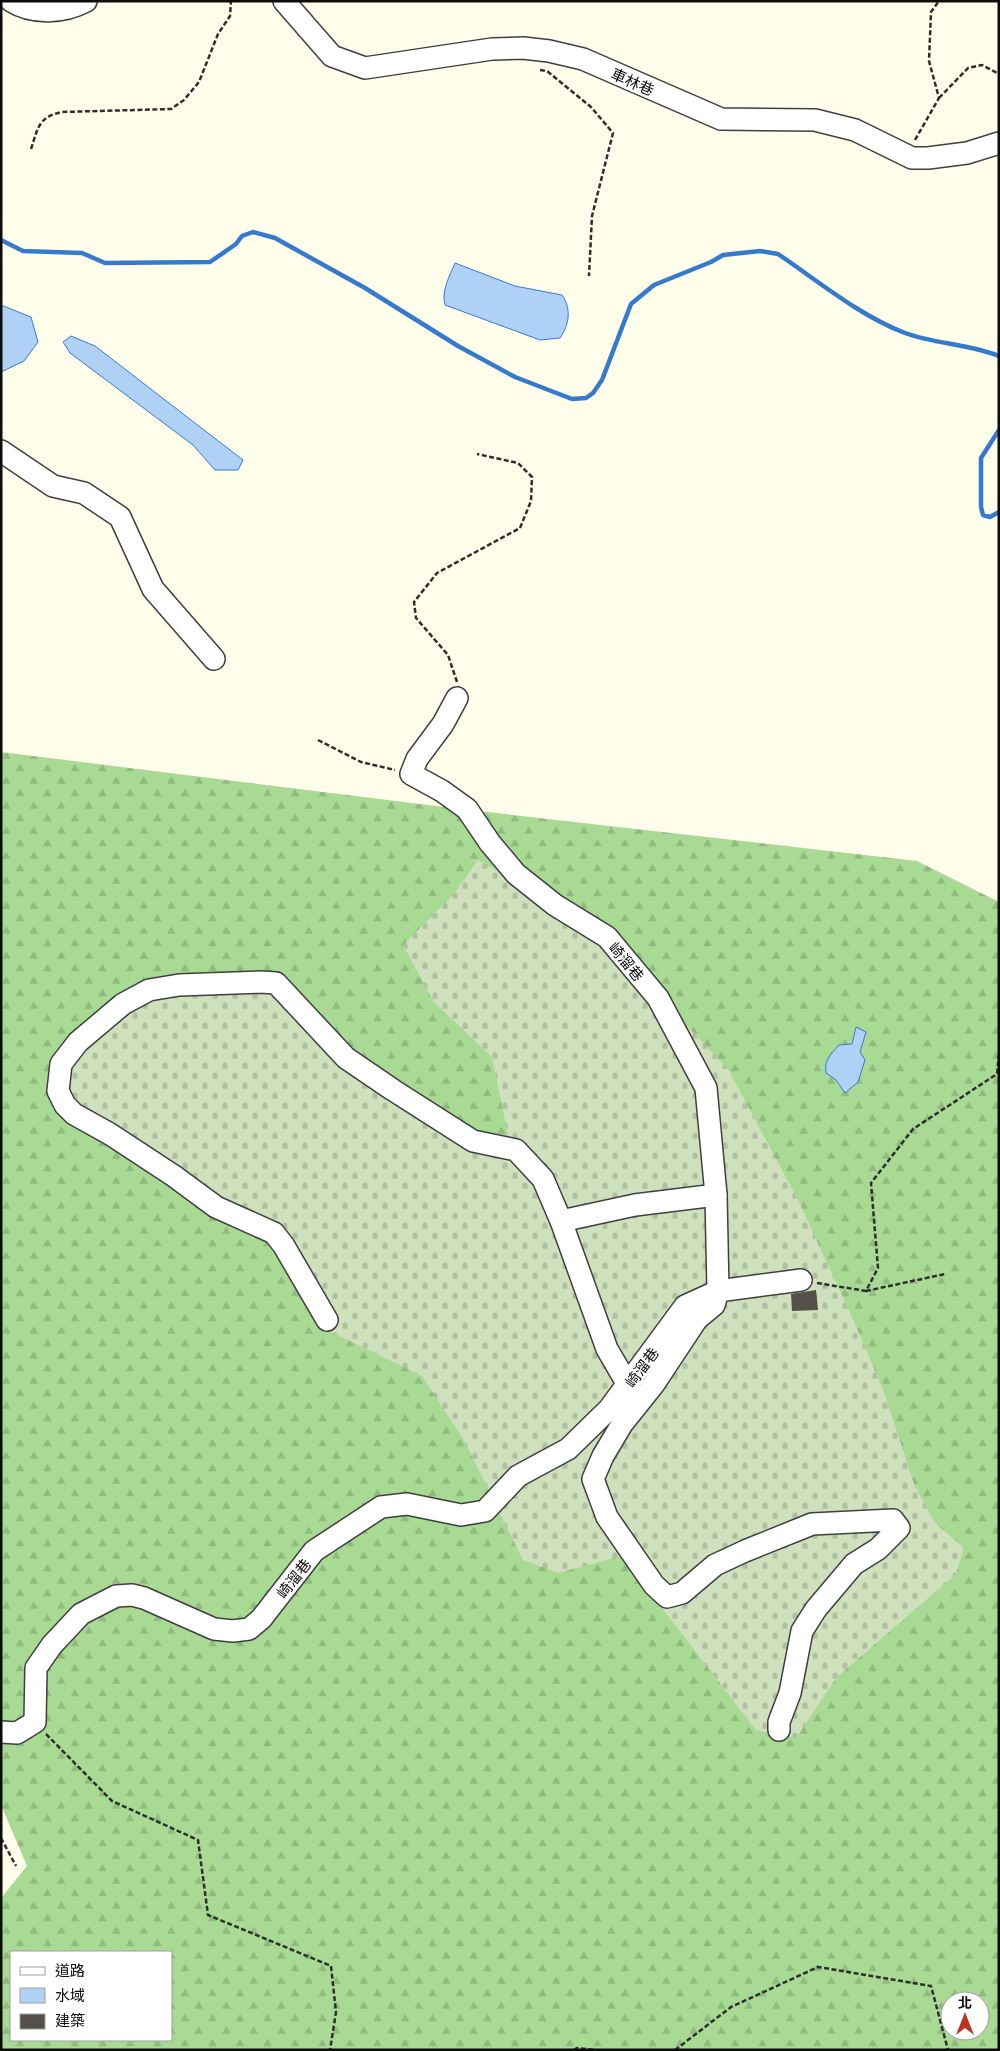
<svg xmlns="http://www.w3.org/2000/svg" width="1000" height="2051" viewBox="0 0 1000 2051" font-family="Georgia,'Noto Sans TC',serif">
	<defs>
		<pattern id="forest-firs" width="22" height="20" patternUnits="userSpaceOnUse" patternTransform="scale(1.25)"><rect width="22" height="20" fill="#a9da94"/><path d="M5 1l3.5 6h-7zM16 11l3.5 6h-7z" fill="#90ba7e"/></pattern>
		<pattern id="cemetery-stones" width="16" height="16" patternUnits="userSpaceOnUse" patternTransform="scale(1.25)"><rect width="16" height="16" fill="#cfe0bd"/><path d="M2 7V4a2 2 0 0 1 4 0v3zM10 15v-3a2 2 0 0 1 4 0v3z" fill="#b1bfa1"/></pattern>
	</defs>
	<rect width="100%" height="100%" fill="#fffeeb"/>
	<path fill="url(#forest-firs)" fill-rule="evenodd" d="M1,752L452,808L917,861L999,902V2050H1V1898L27,1866L1,1805ZM11,1952H171V2040H11ZM950,2001H980V2031H950Z"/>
	<path fill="url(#cemetery-stones)" d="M478,860L615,936L667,1005L728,1069L799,1202L856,1326L884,1392L915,1487L936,1524L964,1548L956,1574L836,1678L796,1738L756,1730L622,1556L558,1573L523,1560L465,1442L422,1376L317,1325L286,1255L270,1236L62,1112L53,1065L118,997L276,975L368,1067L479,1137L509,1140L492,1057L434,1002L403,945L453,895Z"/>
	<g fill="#afd1f6" stroke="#367ace">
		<path d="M455,263L515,286L562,295C572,309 569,325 560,338L540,340L445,305C441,291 450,275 455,263Z"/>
		<path d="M1,305L31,317L38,342L24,361L1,372Z"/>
		<path d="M71,336L95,346L243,460L238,470H215L193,445L70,353L63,342Z"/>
		<path d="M856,1027L866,1032L860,1052L865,1060L858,1082L845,1093L836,1080L826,1073C824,1060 831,1054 839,1045L852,1044Z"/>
	</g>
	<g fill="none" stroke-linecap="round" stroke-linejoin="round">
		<g stroke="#367ace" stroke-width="4.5">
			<path d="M1,240L23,251L82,253L105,263L210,262L236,244L242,236L253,232L275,238L365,288L458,346L515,377L572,399L586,398L593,393L602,380L631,304L654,285L711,262L723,255L760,251L778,254C818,281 860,316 905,333C935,344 969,344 999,356"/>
			<path d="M999,430L981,458V507L983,515L990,517L999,512"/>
		</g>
	</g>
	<path fill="#544f48" d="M816,1290L818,1310L792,1311L791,1294Z"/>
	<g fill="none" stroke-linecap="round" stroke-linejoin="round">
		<g stroke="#3f3f3f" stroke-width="24">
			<g id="minor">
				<path d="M11,1C33,15 64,13 86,1"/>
				<path d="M284,1L332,56L365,68L492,49L523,48L549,51L583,59L721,119L815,120L855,130L912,158H928L967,153L999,143"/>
				<path d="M1,451L53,486L84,493L120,517L153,589L214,659"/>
				<path d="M561,1221L635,1205L716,1195"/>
				<path d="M327,1320L284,1246L274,1233L216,1207L174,1176L110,1134L74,1114L65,1105L58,1091L61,1064L78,1042L123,1004L149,990L179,985L261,982L276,983L346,1058L393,1090L473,1141L516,1150L543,1179L561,1221L607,1349L628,1385"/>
				<path d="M779,1730V1722L790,1693L802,1631L816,1609L854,1564L878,1549L899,1528L893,1520L812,1524L745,1551L715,1565L682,1593L667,1597L654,1585L607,1517L593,1479L603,1456L622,1424L654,1384L697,1319L714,1305L718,1291L801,1280"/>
				<path d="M1,1732L17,1733L35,1722L36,1668L52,1645L81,1614L116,1596L132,1595L144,1598L214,1629L233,1631L249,1629L261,1619L314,1551L381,1507L407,1504L461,1515L485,1511L518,1476L568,1449L609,1409L685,1306L718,1291L716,1195L706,1088L658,998L607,937L555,905L516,874L490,843L467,809L442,791L411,774L417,759L443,724L457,698"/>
			</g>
		</g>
		<g stroke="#2e2e2e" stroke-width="2.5" stroke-dasharray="5 2.5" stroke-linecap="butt">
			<path d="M540,70L547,71L591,107L613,133L592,216L589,276"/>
			<path d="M939,98L968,68L982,65L999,74"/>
			<path d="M915,140L939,98L929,61L931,12L939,1"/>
			<path d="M31,149C38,128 38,117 62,112L171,109L184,100L199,82L218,34L230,16L231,1"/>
			<path d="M457,682L448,655L416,618L414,602L437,573L520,528L531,501L532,477L518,463L477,454"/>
			<path d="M318,740L361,762L395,770"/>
			<path d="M817,1283L866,1291L878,1268L871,1183L913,1129L997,1074L999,1054"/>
			<path d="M866,1291L945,1274"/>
			<path d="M46,1734L112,1801L198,1840L208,1915L331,1966L336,2012L330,2050"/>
			<path d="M1,1838L16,1866"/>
			<path d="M574,2050L577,2048L596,2050"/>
			<path d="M675,2050L731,2007L818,1967L931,1986L948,2050"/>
		</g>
		<use href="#minor" stroke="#fff" stroke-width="21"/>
	</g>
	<g text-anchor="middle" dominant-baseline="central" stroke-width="5" stroke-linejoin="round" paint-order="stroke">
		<g font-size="15" fill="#0c0c0c" stroke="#fff">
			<text transform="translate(633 81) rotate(24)">車林巷</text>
			<text transform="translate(627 961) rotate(50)">崎溜巷</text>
			<text transform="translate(641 1367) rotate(-54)">崎溜巷</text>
			<text transform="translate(293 1578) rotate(-52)">崎溜巷</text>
		</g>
	</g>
	<rect width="1000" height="2051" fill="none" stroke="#0c0c0c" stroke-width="5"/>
	<rect x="10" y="1951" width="162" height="90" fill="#ffffff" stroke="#9e9e9e"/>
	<rect x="20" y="1967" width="25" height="8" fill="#ffffff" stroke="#9e9e9e"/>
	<text x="55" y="1976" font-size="15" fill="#0c0c0c">道路</text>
	<rect x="20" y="1988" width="25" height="15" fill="#afd1f6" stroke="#9e9e9e"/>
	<text x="55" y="2001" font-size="15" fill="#0c0c0c">水域</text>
	<rect x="20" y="2014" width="25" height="15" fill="#544f48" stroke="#9e9e9e"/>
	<text x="55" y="2026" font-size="15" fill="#0c0c0c">建築</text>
	<g transform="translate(965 2016)"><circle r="24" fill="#ffffff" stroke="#9e9e9e"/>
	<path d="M0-4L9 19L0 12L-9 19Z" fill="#bc3323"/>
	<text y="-8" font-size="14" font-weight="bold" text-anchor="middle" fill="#0c0c0c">北</text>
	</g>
</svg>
